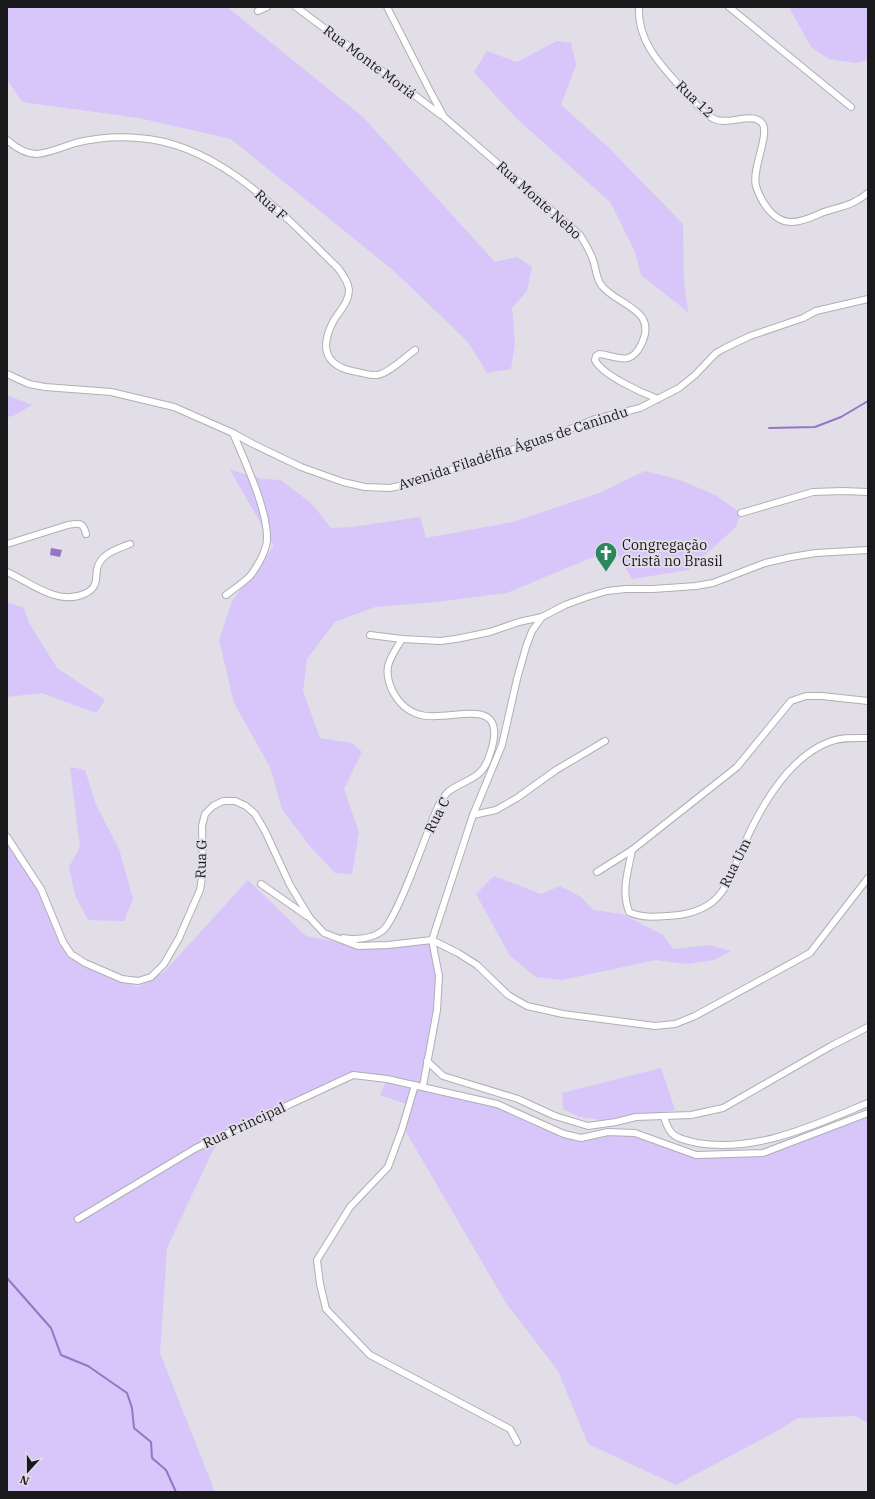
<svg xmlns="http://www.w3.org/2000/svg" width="875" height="1499" viewBox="0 0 875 1499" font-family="'IBM Plex Serif',serif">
	<rect width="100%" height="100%" fill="#e1dee7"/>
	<g fill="#d8c5f9">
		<path d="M7,7H227L363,117L495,262L517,257L532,267L527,291L512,308L515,343L511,369L487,373L468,342L394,271L231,139L139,118L22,102L7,79Z"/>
		<path d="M789,7H868V60L855,63L829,59L811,47Z"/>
		<path d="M557,41L571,43L576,65L561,105L607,146L683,224L684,282L688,312L641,275L635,252L611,203L516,118L474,72L487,51L517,62Z"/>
		<path d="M7,395L32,405L13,416L7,417Z"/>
		<path d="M230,470L263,479L281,480L312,504L331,528L352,527L420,517L426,538L513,522L599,493L645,471L680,480L715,495L741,513L735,528L688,570L632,579L617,553L591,558L507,593L436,602L375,607L335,622L307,659L303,691L320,738L352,743L362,752L344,789L359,832L352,874L335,873L308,844L282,809L270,767L234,703L219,640L232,601L274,546Z"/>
		<path d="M7,602L24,608L29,623L57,668L105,700L96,713L42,693L7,697Z"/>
		<path d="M70,767L85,770L96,805L119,849L133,899L124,921L88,920L75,895L69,867L80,847Z"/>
		<path d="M7,842L41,889L71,954L137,987L164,972L248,880L306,936L358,946L432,940L439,976L423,1086L497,1104L581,1138L608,1132L635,1133L696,1155L763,1153L868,1113V1423L856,1416L798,1418L777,1431L676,1485L588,1444L558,1371L506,1303L406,1132L402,1129L409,1105L380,1095L387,1079L353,1075L230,1132L213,1150L167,1248L160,1353L215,1492H7Z"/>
		<path d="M494,876L541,894L560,886L581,897L593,910L622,914L663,935L673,949L709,945L731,951L714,960L686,964L656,960L562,980L536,977L510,956L476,894Z"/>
		<path d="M661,1068L675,1110L616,1122L579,1117L563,1109L562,1093Z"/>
	</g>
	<path fill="#9575c5" d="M51,548L62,550L60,557L50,555Z"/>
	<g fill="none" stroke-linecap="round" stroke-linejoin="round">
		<g stroke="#9575c5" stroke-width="2">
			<path d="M769,428L815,427L841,417L868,401"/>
			<path d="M7,1278L51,1328L61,1355L88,1366L127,1393L132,1408L134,1428L151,1442L152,1458L166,1470L176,1492"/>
		</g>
		<g stroke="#b0aeb6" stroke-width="8">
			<g id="street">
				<path d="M296,7L441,115"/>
				<path d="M387,7L430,91L444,117L580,235C585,243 590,251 593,260C596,268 596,279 602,286C618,306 659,309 641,345C630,367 617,356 599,354L596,356L595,360C602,375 642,393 658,399"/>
				<path d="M639,7C637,43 663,67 685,92C694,101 702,113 714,119C728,126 750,112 761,122C772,131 751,169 756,186C761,202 774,223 792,222C803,222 814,216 824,212C842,206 852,206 868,193"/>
				<path d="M729,7L851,107"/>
				<path d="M258,11L267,7"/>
				<path d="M7,140C15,147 26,154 37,154C49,153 63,147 75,143C95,138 117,136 138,138C220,143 283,215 338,268C343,275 348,281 349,290C349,302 340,310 334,320C321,344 322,364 352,371C360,372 369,376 377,375C388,374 405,357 415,350"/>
				<path d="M7,374L29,384L45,387L111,392L174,407L233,433L253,444L301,467L343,482L365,487L390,488L408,484L548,438L595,419L640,408L679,388L695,375L716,353L725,348L750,336L803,318L816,311L868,299"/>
				<path d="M741,513L813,492L843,491L868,492"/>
				<path d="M7,544L68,525C79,523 83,522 86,534"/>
				<path d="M7,572C30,582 57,606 84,594C89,592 93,589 95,584C97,579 96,574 97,569C100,554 117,549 130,544"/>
				<path d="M226,595C234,589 243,583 250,576C257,567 266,552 267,540C268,510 245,462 233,433"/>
				<path d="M370,635L402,639L440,641L456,639L490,632L519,622L542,617L565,605L587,597L607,591L626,589H653L696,586L713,583L765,563L791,557L816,553L868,550"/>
				<path d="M473,815L496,810L517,798L556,770L605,741"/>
				<path d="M7,837L41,889L63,942L71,954L85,963L122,979L138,981L151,977L164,964L179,938L200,890L203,871L202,826L205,814L213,806L223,801H235L246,806L255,814L265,831L290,885L310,918L324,933L358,946L388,945L432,940L458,953L477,965L508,995L527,1006L563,1014L655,1026L675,1024L695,1016L810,953L868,878"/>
				<path d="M632,850C628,872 621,890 629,912C642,918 654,917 668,916C681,916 697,912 708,905C725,895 732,873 739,856C756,815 785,759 829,742C841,737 855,738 868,738"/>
				<path d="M597,872L632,850L737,767L791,701L806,696H822L868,701"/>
				<path d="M261,884L307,916"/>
				<path d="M343,938C355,940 372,939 382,931C396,922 427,832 436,811C439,804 443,796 449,791C466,779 482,779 489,757C513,690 450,723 421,715C408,712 398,702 392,690C382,667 390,659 402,639"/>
				<path d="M427,1061L443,1076L518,1099L555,1116L588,1126L616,1122L636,1117L691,1115L723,1108L831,1046L868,1027"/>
				<path d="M415,1085L402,1129L388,1167L350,1207L317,1260L320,1284L326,1309L370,1355L510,1429L517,1442"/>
				<path d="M423,1086L437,1010L439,976L432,940L473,815L502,745L517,679L526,647L532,631L542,617"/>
				<path d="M664,1117C666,1123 668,1131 674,1135C681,1140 689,1141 697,1143C756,1153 815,1125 868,1103"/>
				<path d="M78,1219L196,1148L353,1075L387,1079L497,1104L564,1134L581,1138L608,1132L635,1133L696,1155L763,1153L868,1113"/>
			</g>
		</g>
		<use href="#street" stroke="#fff" stroke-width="6"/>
	</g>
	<defs>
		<g id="church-pin" transform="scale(1.15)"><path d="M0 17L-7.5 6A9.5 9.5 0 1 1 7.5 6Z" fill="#2c875d" stroke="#e1dee7"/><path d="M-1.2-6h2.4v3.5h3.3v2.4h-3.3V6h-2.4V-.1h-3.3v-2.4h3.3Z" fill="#fff"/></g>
	</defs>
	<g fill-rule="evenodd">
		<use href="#church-pin" x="606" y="553"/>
	</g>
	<g text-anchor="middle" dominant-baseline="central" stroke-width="4" stroke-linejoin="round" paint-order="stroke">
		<g font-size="14" fill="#19181b" stroke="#e1dee7">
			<text transform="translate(370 62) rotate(37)">Rua Monte Moriá</text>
			<text transform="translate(695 99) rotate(44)">Rua 12</text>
			<text transform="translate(539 200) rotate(42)">Rua Monte Nebo</text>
			<text transform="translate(271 205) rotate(42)">Rua F</text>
			<text transform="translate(513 448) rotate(-18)">Avenida Filadélfia Águas de Canindu</text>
			<text transform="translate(437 815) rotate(-63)">Rua C</text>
			<text transform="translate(201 859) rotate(-88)">Rua G</text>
			<text transform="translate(735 863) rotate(-64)">Rua Um</text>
			<text transform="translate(244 1125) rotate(-25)">Rua Principal</text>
		</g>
		<g font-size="14" fill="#19181b" stroke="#e1dee7" text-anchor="start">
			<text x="622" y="545">Congregação<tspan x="622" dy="16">Cristã no Brasil</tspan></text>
		</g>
	</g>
	<rect width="875" height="1499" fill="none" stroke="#19181b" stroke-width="16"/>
	<g transform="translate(28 1471) rotate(201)" stroke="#e1dee7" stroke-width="3" paint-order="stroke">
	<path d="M0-3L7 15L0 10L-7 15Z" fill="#19181b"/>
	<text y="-6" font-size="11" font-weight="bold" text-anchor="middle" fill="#19181b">N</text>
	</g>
</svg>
